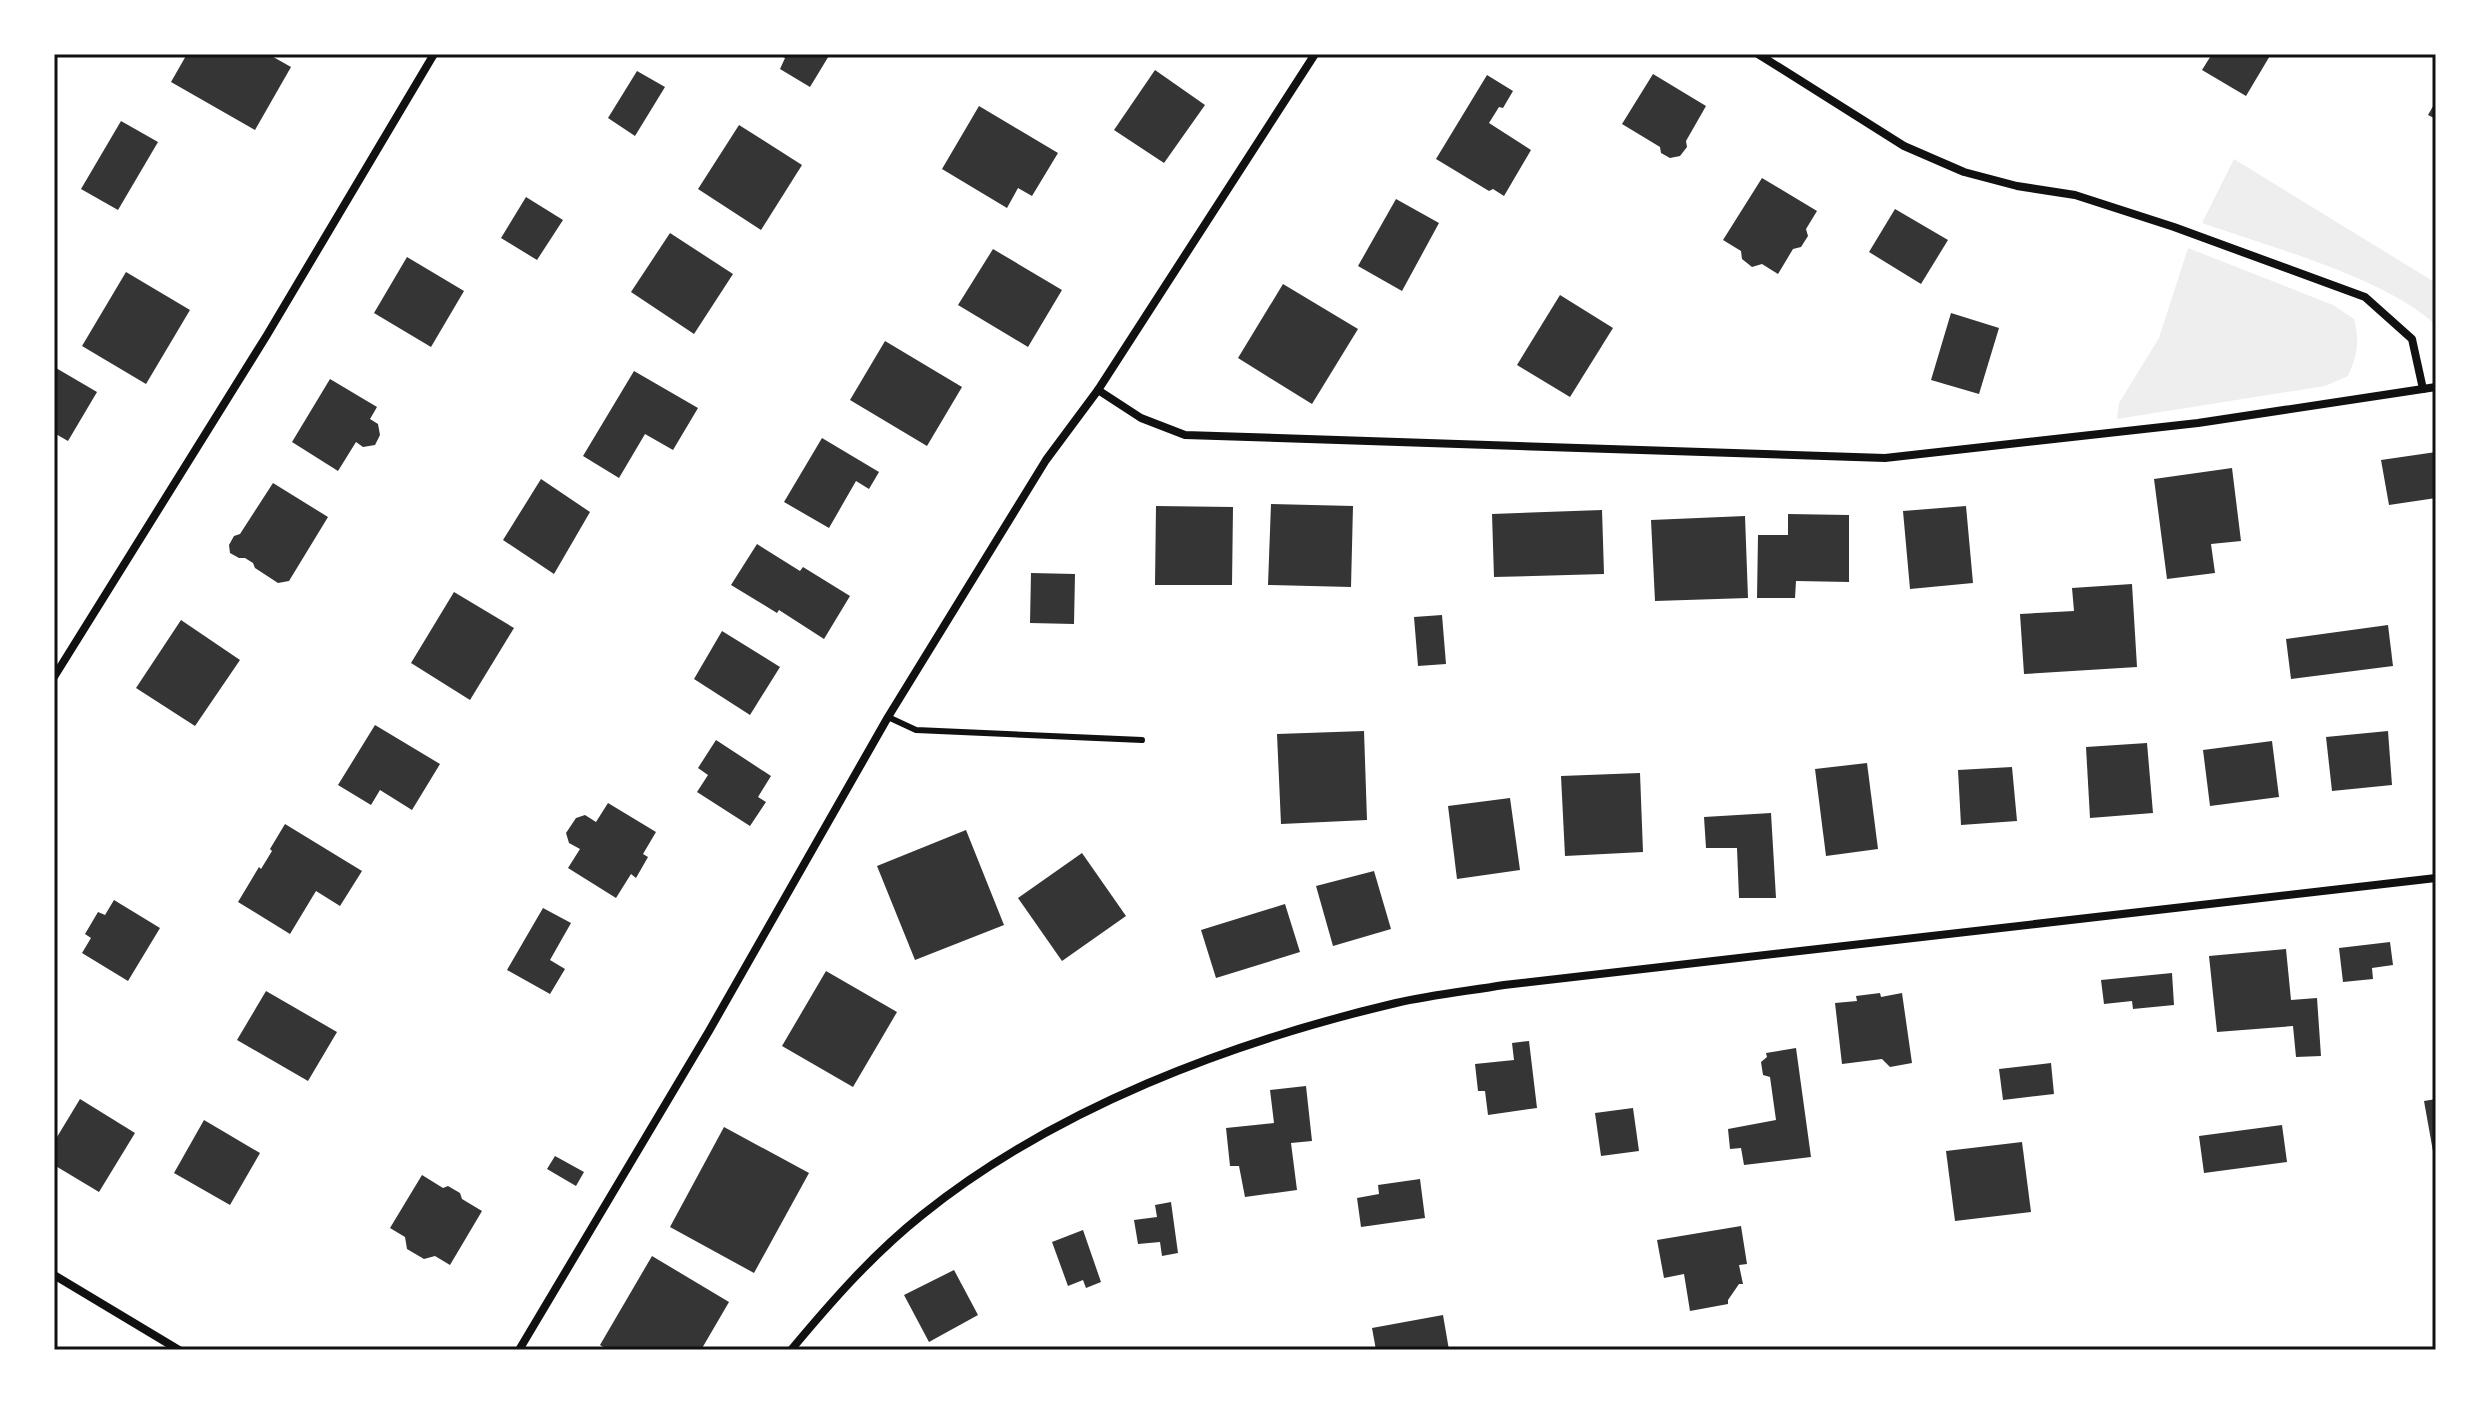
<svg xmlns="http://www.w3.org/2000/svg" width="2490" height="1404" viewBox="0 0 2490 1404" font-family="'DM Sans',sans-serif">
	<rect width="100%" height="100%" fill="#fff"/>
	<g fill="#eee">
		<path d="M2234,159L2436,283V325C2384,277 2270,247 2202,223Z"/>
		<path d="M2188,248L2333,305L2354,319C2360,341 2357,356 2348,376L2325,386L2117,419L2119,403L2159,338Z"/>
	</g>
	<g fill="#353535">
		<path d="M187,54H268L291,67L255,130L171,82Z"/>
		<path d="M778,54H830L810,87L780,69L785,58Z"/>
		<path d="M2212,54H2271L2246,96L2202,70Z"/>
		<path d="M1155,70L1205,105L1164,163L1114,130Z"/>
		<path d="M637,71L665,87L635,136L608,118Z"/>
		<path d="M1653,74L1706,106L1686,141L1687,147L1680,156L1670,158L1661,153L1660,147L1622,124Z"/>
		<path d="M1487,75L1513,91L1503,108L1499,107L1489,123L1531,150L1504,196L1493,189L1489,191L1436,159Z"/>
		<path d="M2436,101V119L2428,115Z"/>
		<path d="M979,106L1058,153L1032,196L1018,188L1007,208L942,169Z"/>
		<path d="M121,121L158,142L118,210L81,189Z"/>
		<path d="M739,125L802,165L761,230L698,189Z"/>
		<path d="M1762,178L1817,211L1806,229L1808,236L1801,247L1793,249L1778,274L1762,264L1752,267L1742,259L1741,251L1723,240Z"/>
		<path d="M526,197L563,220L537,260L501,238Z"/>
		<path d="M1396,199L1439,223L1402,291L1358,266Z"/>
		<path d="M1895,209L1948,240L1921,284L1869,252Z"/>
		<path d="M670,233L733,274L694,334L631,292Z"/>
		<path d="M993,249L1062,290L1028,347L958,305Z"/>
		<path d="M407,257L464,291L431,347L374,313Z"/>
		<path d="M126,272L190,310L146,384L82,346Z"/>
		<path d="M1283,284L1358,329L1312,404L1238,358Z"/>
		<path d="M1560,295L1613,328L1570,397L1517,365Z"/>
		<path d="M1951,313L1999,328L1979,394L1931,380Z"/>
		<path d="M885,341L962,387L927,446L850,400Z"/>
		<path d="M56,368L97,392L68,441L54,433Z"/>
		<path d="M634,371L698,408L673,450L645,434L619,478L583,456Z"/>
		<path d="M330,379L377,407L370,419L378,424L380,435L375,445L363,447L356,442L338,471L292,442Z"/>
		<path d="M822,438L879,472L869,489L856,481L829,528L784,502Z"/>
		<path d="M2436,452V498L2389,505L2381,460Z"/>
		<path d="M2232,468L2241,541L2211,544L2215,573L2167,579L2154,479Z"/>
		<path d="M541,479L590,512L554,574L503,540Z"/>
		<path d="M273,483L328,517L289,581L278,583L255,568L253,563L245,558H239L230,553L229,545L234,536L240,534Z"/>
		<path d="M1271,504L1353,506L1351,587L1268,585Z"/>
		<path d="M1156,506L1233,507L1232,585H1155Z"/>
		<path d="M1966,506L1973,583L1910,589L1903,511Z"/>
		<path d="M1602,510L1604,574L1494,577L1492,514Z"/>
		<path d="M1788,514L1849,515V582L1796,581L1795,598H1757L1758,535H1788Z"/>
		<path d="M1745,516L1748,598L1655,601L1651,520Z"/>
		<path d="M757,544L800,571L803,567L850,596L824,639L779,610L777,613L731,585Z"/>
		<path d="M1031,573L1075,574L1074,624L1030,623Z"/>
		<path d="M2132,584L2137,667L2024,674L2020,614L2074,611L2072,588Z"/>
		<path d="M454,592L514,628L470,700L411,663Z"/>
		<path d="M1442,615L1446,664L1418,666L1414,617Z"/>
		<path d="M181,620L240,660L195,726L136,688Z"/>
		<path d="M2388,625L2393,666L2291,679L2286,639Z"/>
		<path d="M722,631L780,667L750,715L694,679Z"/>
		<path d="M375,725L440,764L412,810L380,790L371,805L338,785Z"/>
		<path d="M1364,731L1367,820L1281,824L1277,734Z"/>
		<path d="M2388,731L2392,785L2332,791L2326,737Z"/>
		<path d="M716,740L771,776L758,797L766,802L750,826L697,792L708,775L698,768Z"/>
		<path d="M2272,741L2279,797L2210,806L2203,750Z"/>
		<path d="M2147,743L2153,813L2090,818L2086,747Z"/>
		<path d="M1867,763L1878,849L1826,856L1815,769Z"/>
		<path d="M2012,767L2017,821L1961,825L1958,770Z"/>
		<path d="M1640,773L1643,852L1565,856L1561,776Z"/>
		<path d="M1510,798L1520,870L1457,879L1448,806Z"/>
		<path d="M608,803L656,832L643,854L648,857L636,878L631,874L616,898L568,868L580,849L569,843L566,833L576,818L585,815L596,822Z"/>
		<path d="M1771,813L1776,898H1739L1737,848H1706L1704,817Z"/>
		<path d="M285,824L362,871L340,906L316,891L290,934L238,902L259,867L261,869L272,851L270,849Z"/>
		<path d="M966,830L1004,925L915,960L877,866Z"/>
		<path d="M1082,853L1126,916L1062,961L1018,898Z"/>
		<path d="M1374,871L1391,929L1333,946L1316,886Z"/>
		<path d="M114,900L160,928L128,981L82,953L91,938L85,934L98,912L105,915Z"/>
		<path d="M1285,904L1300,952L1216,978L1201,930Z"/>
		<path d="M543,908L571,923L550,960L565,969L550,994L507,970Z"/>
		<path d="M2390,942L2393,965L2372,968L2373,979L2343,982L2339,948Z"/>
		<path d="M2286,949L2291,1000L2317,998L2321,1056L2296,1057L2293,1026L2217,1032L2209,956Z"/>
		<path d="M826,971L897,1012L853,1087L782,1046Z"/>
		<path d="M2172,973L2174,1005L2133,1009L2132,1001L2104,1004L2101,980Z"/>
		<path d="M266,991L337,1032L308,1081L237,1040Z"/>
		<path d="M1880,993L1881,997L1902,993L1912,1063L1890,1067L1882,1059L1842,1064L1835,1003L1857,1001L1856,996Z"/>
		<path d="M1529,1041L1537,1108L1488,1115L1485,1091H1478L1475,1064L1514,1060L1512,1043Z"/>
		<path d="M1796,1048L1811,1157L1744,1165L1741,1148L1730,1149L1728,1129L1776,1120L1770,1077L1763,1075L1761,1062L1767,1057L1766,1053Z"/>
		<path d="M2051,1063L2054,1094L2003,1100L1999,1069Z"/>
		<path d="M1306,1086L1312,1141L1291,1143L1297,1190L1245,1197L1239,1166H1230L1226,1128L1274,1123L1270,1090Z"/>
		<path d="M80,1099L135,1133L99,1192L54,1165V1142Z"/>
		<path d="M2436,1099V1157H2434L2424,1101Z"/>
		<path d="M1633,1108L1639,1151L1601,1156L1595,1113Z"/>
		<path d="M204,1120L260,1153L230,1205L174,1173Z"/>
		<path d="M2282,1125L2287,1162L2204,1173L2199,1136Z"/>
		<path d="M724,1127L809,1173L754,1273L670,1227Z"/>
		<path d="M2022,1142L2031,1212L1955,1221L1946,1151Z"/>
		<path d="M555,1156L584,1172L576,1186L547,1169Z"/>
		<path d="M422,1175L443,1188L448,1186L460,1193L462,1199L482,1211L450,1265L435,1256L424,1259L407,1249L405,1237L390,1228Z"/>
		<path d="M1420,1179L1425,1218L1361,1227L1357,1198L1379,1194L1378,1185Z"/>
		<path d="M1171,1202L1178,1253L1162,1256L1160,1242L1138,1244L1134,1220L1157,1217L1155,1205Z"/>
		<path d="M1741,1226L1747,1264L1739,1265L1743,1284H1739L1728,1300V1304L1690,1311L1684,1274L1664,1278L1657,1240Z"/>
		<path d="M1083,1230L1101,1282L1086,1288L1083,1280L1068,1286L1052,1242Z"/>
		<path d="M652,1256L729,1302L701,1350H608L600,1345Z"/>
		<path d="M954,1270L978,1315L929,1342L904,1295Z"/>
		<path d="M1443,1315L1449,1350H1376L1372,1328Z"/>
	</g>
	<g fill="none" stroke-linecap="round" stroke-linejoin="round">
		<path stroke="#111" stroke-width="6" d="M888,717L916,730L1142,740"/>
		<g stroke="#111" stroke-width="8">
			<path d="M1758,54L1904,146L1964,172L2017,186L2075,195L2174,227L2365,297L2412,339L2423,389"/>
			<path d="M1098,390L1141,418L1185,435L1885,458L2198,423L2436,387"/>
			<path d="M54,677L267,335L434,54"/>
			<path d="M54,1275L179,1350"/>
			<path d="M519,1350L709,1031L888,717L1046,460L1098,390L1315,54"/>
			<path d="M791,1350C831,1302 873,1254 922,1215C1055,1108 1231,1042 1396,1003C1431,995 1468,991 1504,985L2436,878"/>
		</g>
	</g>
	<rect width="2490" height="1404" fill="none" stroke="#ffffff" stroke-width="112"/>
	<rect x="56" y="56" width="2378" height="1292" fill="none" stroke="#111" stroke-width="3"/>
</svg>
